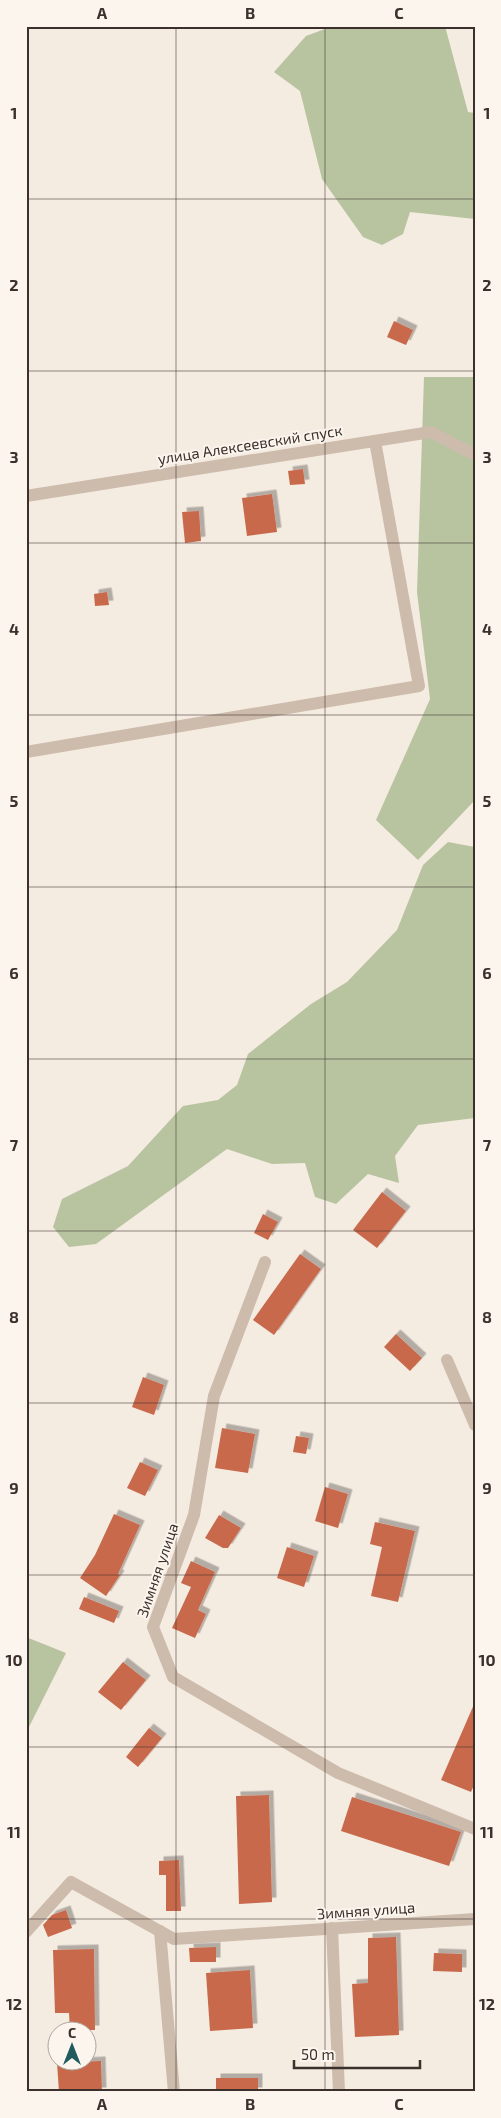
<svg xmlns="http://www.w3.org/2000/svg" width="501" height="2118" viewBox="0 0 501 2118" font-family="'Exo 2',sans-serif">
	<defs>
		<filter id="shadow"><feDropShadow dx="4.5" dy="-4.5" stdDeviation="0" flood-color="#0004"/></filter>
	</defs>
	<rect width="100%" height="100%" fill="#f4ebe1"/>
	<g fill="#b8c4a0">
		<path d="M333,26H445L468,112L475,113V219L410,212L403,234L382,245L363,237L322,179L300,91L274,72L306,36Z"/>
		<path d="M424,377H475V800L418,860L376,820L430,699L417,592Z"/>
		<path d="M448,842L475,847V1118L418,1125L395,1156L399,1183L368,1174L336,1204L315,1197L305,1163L272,1164L227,1149L96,1244L69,1247L53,1227L62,1199L128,1166L183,1106L218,1100L237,1085L248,1054L311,1004L347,982L397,930L423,865Z"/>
		<path d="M26,1637L66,1653L26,1733Z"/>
	</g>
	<g fill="#c8694b" filter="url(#shadow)">
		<path d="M394,321L413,330L406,345L387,337Z"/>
		<path d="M303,469L305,484L290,485L288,471Z"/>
		<path d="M272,494L277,532L247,536L242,498Z"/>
		<path d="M199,511L201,541L185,543L182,512Z"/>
		<path d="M107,592L109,605L95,606L94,594Z"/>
		<path d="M382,1192L406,1211L377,1248L353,1230Z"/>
		<path d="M263,1214L278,1222L268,1240L254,1233Z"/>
		<path d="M300,1254L321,1269L274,1335L253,1320Z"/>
		<path d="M396,1334L422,1358L410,1371L384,1347Z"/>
		<path d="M143,1377L164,1385L154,1415L132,1407Z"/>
		<path d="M222,1428L255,1434L248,1473L215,1468Z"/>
		<path d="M296,1436L309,1438L306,1454L293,1452Z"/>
		<path d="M140,1462L158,1470L145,1496L127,1488Z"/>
		<path d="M325,1487L348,1494L338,1528L315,1521Z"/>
		<path d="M114,1514L140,1525L118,1574L120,1575L106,1596L80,1578L95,1555Z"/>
		<path d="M219,1515L241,1528L228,1548H223L205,1538Z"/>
		<path d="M375,1522L415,1531L398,1602L371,1596L382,1547L370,1544Z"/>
		<path d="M287,1547L314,1556L304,1587L277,1578Z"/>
		<path d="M191,1561L215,1572L198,1610L206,1614L195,1638L172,1628L191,1587L181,1583Z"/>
		<path d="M84,1597L119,1611L114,1623L79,1609Z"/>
		<path d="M123,1662L146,1680L121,1710L98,1692Z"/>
		<path d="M475,1702V1783L471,1792L441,1780Z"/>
		<path d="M149,1728L162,1738L138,1767L126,1757Z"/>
		<path d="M269,1795L272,1902L239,1904L236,1796Z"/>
		<path d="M352,1797L461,1832L449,1866L341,1831Z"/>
		<path d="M179,1860L181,1911H166V1875H159V1861Z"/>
		<path d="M66,1910L72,1928L48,1937L43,1925L52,1915Z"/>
		<path d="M396,1937L399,2035L355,2037L352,1984L368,1983V1938Z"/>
		<path d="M216,1947V1962H190L189,1948Z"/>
		<path d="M94,1949L95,2030H70L69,2013H55L53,1950Z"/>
		<path d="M434,1953L462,1954V1972L433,1971Z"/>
		<path d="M250,1970L253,2028L210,2031L206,1973Z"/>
		<path d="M101,2061L102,2092H59L57,2063Z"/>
		<rect x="216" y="2078" width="42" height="14"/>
	</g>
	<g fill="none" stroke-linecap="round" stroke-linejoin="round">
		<g stroke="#cdbbac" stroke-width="12">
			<path d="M26,496L431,432L475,455"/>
			<path d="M26,752L419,686L375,441"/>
			<path d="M265,1262L214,1396L194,1515L153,1627L173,1677L338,1773L475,1829"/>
			<path d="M447,1360L475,1425"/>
			<path d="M332,1928L339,2092"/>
			<path d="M160,1931L174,2092"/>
			<path d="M26,1932L71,1882L174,1939L475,1919"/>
		</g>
	</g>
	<path fill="none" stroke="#3b302b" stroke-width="1" stroke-opacity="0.55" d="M176,26V2092M325,26V2092M26,199H475M26,371H475M26,543H475M26,715H475M26,887H475M26,1059H475M26,1231H475M26,1403H475M26,1575H475M26,1747H475M26,1919H475"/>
	<g text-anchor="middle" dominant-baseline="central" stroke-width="4" stroke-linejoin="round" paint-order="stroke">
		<g font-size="15" fill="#3b302b" stroke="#fbf5ee">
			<text transform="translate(250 444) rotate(-9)">улица Алексеевский спуск</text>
			<text transform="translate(157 1570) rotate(-71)">Зимняя улица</text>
			<text transform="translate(366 1910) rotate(-4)">Зимняя улица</text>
		</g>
	</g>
	<rect width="501" height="2118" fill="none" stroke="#fbf5ee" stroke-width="55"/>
	<g transform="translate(72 2046)"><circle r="24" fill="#fbf5ee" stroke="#aea6a0"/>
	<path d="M0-4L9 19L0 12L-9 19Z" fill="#1f5a5e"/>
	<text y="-8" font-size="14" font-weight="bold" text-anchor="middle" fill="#3b302b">С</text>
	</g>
	<path d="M294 2060v8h126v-8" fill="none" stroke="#3b302b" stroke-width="2.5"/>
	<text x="301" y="2060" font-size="15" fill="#3b302b" stroke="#fbf5ee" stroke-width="4" paint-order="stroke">50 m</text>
	<rect x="28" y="28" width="446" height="2062" fill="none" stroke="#3b302b" stroke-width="2"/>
	<g font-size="16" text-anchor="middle" font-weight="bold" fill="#3b302b">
		<text x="102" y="19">A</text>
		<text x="250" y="19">B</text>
		<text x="399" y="19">C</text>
		<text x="14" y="119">1</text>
		<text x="487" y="119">1</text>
		<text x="14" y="291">2</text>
		<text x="487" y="291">2</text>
		<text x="14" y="463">3</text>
		<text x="487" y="463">3</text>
		<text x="14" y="635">4</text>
		<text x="487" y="635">4</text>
		<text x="14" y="807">5</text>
		<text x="487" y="807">5</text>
		<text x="14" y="979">6</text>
		<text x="487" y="979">6</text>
		<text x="14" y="1151">7</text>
		<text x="487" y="1151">7</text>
		<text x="14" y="1323">8</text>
		<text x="487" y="1323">8</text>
		<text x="14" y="1494">9</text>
		<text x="487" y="1494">9</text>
		<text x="14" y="1666">10</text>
		<text x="487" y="1666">10</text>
		<text x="14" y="1838">11</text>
		<text x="487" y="1838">11</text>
		<text x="14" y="2010">12</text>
		<text x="487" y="2010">12</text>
		<text x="102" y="2110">A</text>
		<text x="250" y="2110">B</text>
		<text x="399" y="2110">C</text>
	</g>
</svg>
